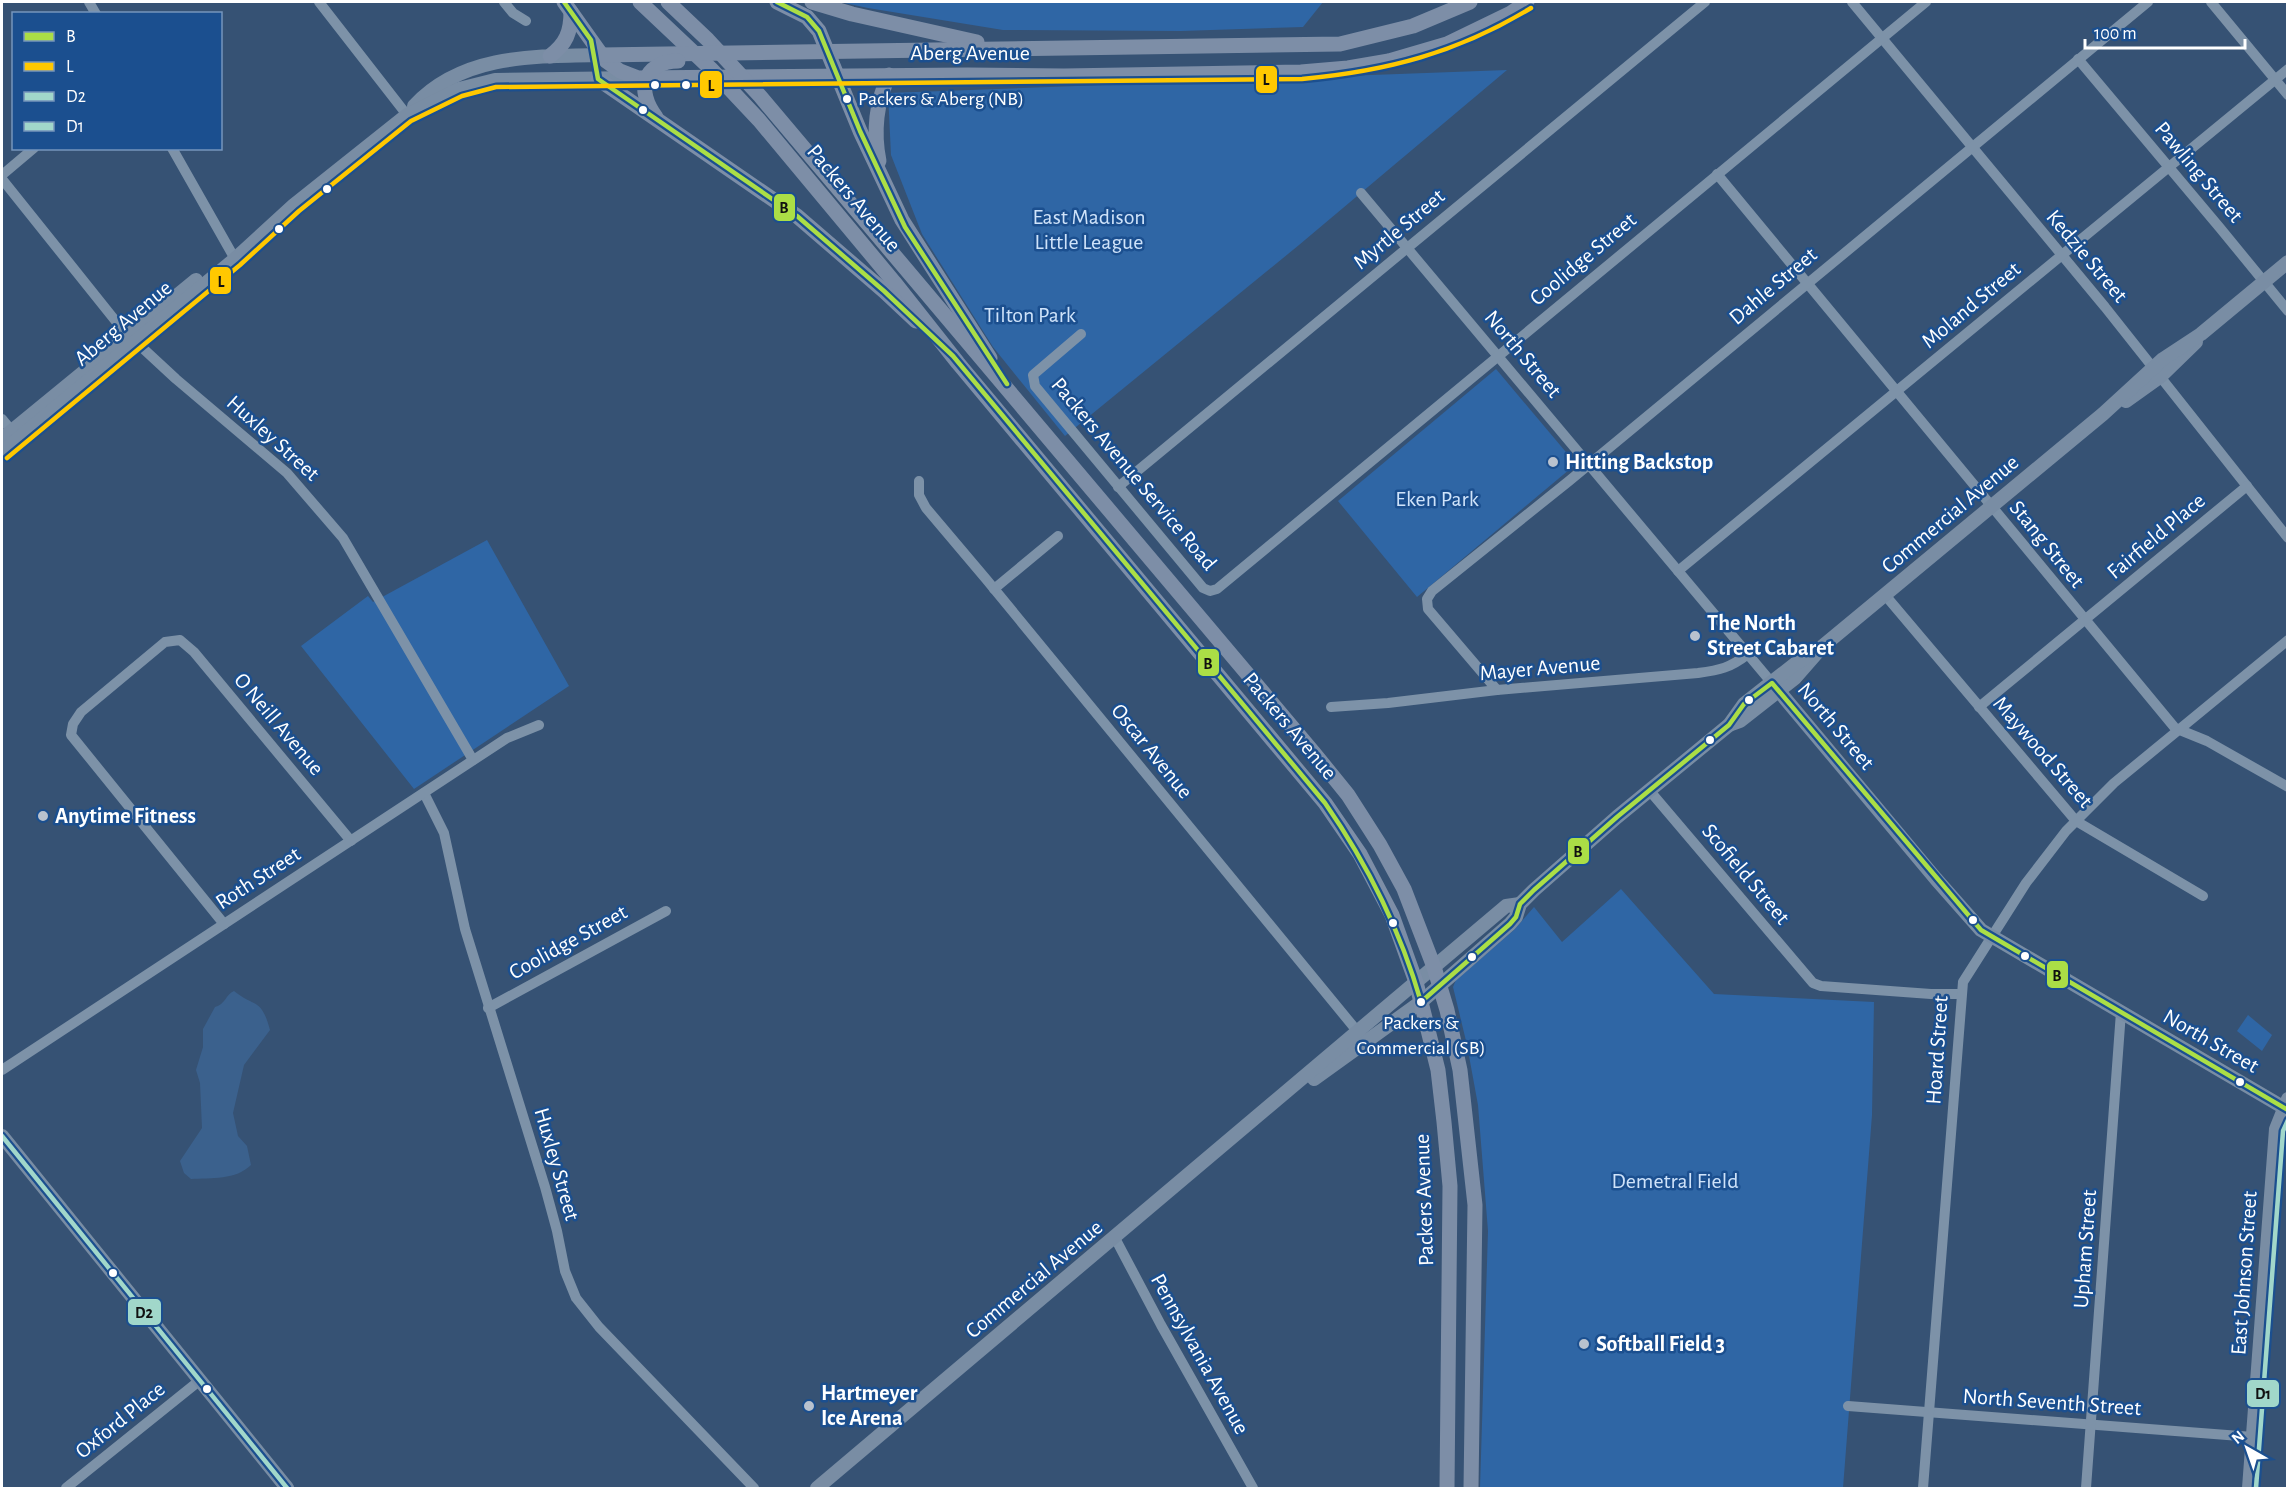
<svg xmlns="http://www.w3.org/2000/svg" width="2289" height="1490" viewBox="0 0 2289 1490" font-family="'Alegreya Sans',sans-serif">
	<rect width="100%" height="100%" fill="#365274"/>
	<g fill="#2f66a5">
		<path d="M840,2H1323L1303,27L1181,31L1003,30L868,8Z"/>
		<path d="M1507,70L1299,245L1065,436L993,347L922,234L891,155L888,93Z"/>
		<path d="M1496,369L1576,464L1417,597L1338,501Z"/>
		<path d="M487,540L569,686L414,789L301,646L368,596L373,602Z"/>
		<path d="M1621,889L1714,994L1874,1002L1872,1115L1843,1488H1480L1488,1231L1478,1105L1467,1045L1453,987L1456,980L1514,930L1534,907L1562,942Z"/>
		<path d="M2248,1015L2272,1035L2262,1051L2237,1031Z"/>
	</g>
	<path fill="#3b618d" d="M234,991C255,1008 261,997 270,1030L244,1065L233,1113L238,1136L247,1146L251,1165C236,1180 211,1178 191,1179L184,1173L180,1161L202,1128L200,1083L196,1070L203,1047V1029L215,1007C225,1005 226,994 234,991Z"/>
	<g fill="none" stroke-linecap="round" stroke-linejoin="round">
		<g stroke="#7d92a8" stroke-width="10">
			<path d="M89,2L96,14"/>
			<path d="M319,2L407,115"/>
			<path d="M504,2L513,13L526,21"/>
			<path d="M1852,2L2105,307L2288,538"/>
			<path d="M2211,2L2288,95"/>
			<path d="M2078,59L2220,228L2288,311"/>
			<path d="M172,148L235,259"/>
			<path d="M1717,174L2175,728L2207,741L2288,787"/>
			<path d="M2,175L34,148"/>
			<path d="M2,179L122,329L176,379L287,473L343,538L473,760"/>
			<path d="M1361,193L1772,683"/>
			<path d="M1081,334L1033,375L1035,386L1203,588L1210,591L1217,589L1926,2"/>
			<path d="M2,419L16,436"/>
			<path d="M919,481V495L926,508L986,579L1362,1037"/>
			<path d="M1118,487L1705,2"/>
			<path d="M1678,571L2288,69"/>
			<path d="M994,589L1058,536"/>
			<path d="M1885,595L2076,821L2203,896"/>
			<path d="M1497,690L1428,609L1427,599L1432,591L1569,481L2148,2"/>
			<path d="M1331,707L1388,703L1497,690L1698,673C1720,670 1730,668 1748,654"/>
			<path d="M1979,707L2247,486"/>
			<path d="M1649,790L1813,983L1821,986L1931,994H1961"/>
			<path d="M424,793L444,833L465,929L545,1187L557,1231L565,1271L576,1298L599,1327L754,1488"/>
			<path d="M224,924L71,735L73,724L81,712L165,642L180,640L194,652L351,841"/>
			<path d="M488,1008L666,911"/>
			<path d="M2,1070L507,738L539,725"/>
			<path d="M1115,1238L1161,1325L1253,1488"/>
			<path d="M1848,1406L2253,1437"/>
			<path d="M66,1488L199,1381"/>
			<path d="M1923,1488L1963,982L2026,883L2066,831L2114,783L2288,640"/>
			<path d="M2086,1488L2121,1012"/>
		</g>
		<g stroke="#798da4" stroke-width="14">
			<path d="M414,106C462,54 535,56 601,55"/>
			<path d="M2126,401L2161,376L2196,342"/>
			<path d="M2,439L196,280"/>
			<path d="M2,452L235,259L294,205L407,115L459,89L495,80L635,78"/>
			<path d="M1773,684L1936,879L1981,930L2288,1110"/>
			<path d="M1729,725L1740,721L1795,678L1823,646L2103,414L2163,359L2201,334L2288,262"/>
			<path d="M1314,1079L1421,1002L1510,924L1516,917L1520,904L1534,890L1617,817L1729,725L1744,704L1795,664L1814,652"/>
			<path d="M2,1136L287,1488"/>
			<path d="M817,1488L1506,906L1520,904"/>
			<path d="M2249,1488L2276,1129L2288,1099"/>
		</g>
		<g stroke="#7d8ea7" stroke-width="15">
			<path d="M564,2L606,61L620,71L638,78L968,75L1064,76L1301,72L1348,68L1389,61L1447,44L1511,13L1527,2"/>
			<path d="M640,2L711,69L759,120L894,282L958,363L1325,803L1360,854L1392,915L1416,982L1438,1070L1444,1122L1450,1186L1447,1488"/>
			<path d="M668,2L708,40L760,96L1314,753L1348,795L1380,845L1404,889L1434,967L1447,1010L1460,1070L1475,1205L1471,1488"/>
			<path d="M777,2L807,17L819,31L860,131L902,220L990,358"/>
			<path d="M812,2L852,14L977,42"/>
			<path d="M601,55L1340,44L1413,26L1470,2"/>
			<path d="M550,56C566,44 571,32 571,12"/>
			<path d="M598,79L797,216L884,291L916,321"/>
			<path d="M656,117C636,91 642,62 678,61"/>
			<path d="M879,161C873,131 876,103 889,75"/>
		</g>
		<g stroke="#1b4f8f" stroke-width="9">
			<g id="bus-1">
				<path d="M564,2L591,40L598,79L797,216L884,291L953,356L1325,803C1368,865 1400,929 1421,1002L1510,924L1516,917L1520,904L1534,890L1617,817L1729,725L1744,704L1772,683L1981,930L2288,1110"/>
				<path d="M777,2L807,17L819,31L860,131L905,227L1007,384"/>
			</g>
		</g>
		<g stroke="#1b4f8f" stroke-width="9">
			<path id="bus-2" d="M7,458L240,265L299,211L411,121L462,96L496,87L1302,79C1387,71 1457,53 1531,8"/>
		</g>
		<g stroke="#1b4f8f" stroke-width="9">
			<path id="bus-3" d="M2,1136L287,1488"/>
		</g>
		<g stroke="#1b4f8f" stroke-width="9">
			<path id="bus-4" d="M2256,1488L2283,1131L2288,1120"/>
		</g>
		<use href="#bus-1" stroke="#abde46" stroke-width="4.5"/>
		<use href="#bus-2" stroke="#ffc800" stroke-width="4.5"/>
		<use href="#bus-3" stroke="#a1d7ca" stroke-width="4.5"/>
		<use href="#bus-4" stroke="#a1d7ca" stroke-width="4.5"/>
	</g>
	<g fill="#fff" stroke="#1b4f8f" stroke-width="2">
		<circle cx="655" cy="85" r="5"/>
		<circle cx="686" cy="85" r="5"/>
		<circle cx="847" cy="99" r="5"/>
		<circle cx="643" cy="110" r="5"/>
		<circle cx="327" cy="189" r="5"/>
		<circle cx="279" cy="229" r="5"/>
		<circle cx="1749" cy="700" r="5"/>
		<circle cx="1710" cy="740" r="5"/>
		<circle cx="1973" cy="920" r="5"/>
		<circle cx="1393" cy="923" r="5"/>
		<circle cx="2025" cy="956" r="5"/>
		<circle cx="1472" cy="957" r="5"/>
		<circle cx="1421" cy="1002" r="5"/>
		<circle cx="2240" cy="1082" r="5"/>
		<circle cx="113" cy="1273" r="5"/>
		<circle cx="207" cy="1389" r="5"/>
	</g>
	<g fill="#b9c2ce" stroke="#1b4f8f" stroke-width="2">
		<circle cx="1553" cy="462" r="6"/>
		<circle cx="1695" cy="636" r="6"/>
		<circle cx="43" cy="816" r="6"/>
		<circle cx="1584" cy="1344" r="6"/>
		<circle cx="809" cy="1406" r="6"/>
	</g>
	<g text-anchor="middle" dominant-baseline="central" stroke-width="5" stroke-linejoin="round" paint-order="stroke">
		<g font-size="20" fill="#fff" stroke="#1b4f8f" text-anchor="start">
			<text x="858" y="99">Packers &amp; Aberg (NB)</text>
			<text x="1421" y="1023" text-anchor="middle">Packers &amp;<tspan x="1421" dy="25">Commercial (SB)</tspan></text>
		</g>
		<g font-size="22" fill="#fff" stroke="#1b4f8f">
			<text x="970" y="53">Aberg Avenue</text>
			<text transform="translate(2199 172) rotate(50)">Pawling Street</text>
			<text transform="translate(854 198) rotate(50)">Packers Avenue</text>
			<text transform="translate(1399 229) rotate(-40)">Myrtle Street</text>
			<text transform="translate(2087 256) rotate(50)">Kedzie Street</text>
			<text transform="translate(1583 259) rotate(-40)">Coolidge Street</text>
			<text transform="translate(1773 286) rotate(-40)">Dahle Street</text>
			<text transform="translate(1971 305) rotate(-40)">Moland Street</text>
			<text transform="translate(123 323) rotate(-40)">Aberg Avenue</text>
			<text transform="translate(1523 354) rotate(50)">North Street</text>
			<text transform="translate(273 438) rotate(42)">Huxley Street</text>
			<text transform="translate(1134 474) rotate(50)">Packers Avenue Service Road</text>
			<text transform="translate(1950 514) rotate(-40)">Commercial Avenue</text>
			<text transform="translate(2156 536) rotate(-40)">Fairfield Place</text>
			<text transform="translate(2047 544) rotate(51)">Stang Street</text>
			<text transform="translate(1540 668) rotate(-5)">Mayer Avenue</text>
			<text transform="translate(279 724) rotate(50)">O Neill Avenue</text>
			<text transform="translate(1290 726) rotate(50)">Packers Avenue</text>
			<text transform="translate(1836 726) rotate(50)">North Street</text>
			<text transform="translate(1152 751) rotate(51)">Oscar Avenue</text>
			<text transform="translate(2043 752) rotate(49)">Maywood Street</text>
			<text transform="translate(1746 874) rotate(50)">Scofield Street</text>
			<text transform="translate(258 878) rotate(-33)">Roth Street</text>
			<text transform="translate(568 942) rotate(-29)">Coolidge Street</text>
			<text transform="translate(2211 1041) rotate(30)">North Street</text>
			<text transform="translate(1937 1050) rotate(-86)">Hoard Street</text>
			<text transform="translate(557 1164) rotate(74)">Huxley Street</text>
			<text transform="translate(1424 1200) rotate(-92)">Packers Avenue</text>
			<text transform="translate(2085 1249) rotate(-86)">Upham Street</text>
			<text transform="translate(2244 1273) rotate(-86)">East Johnson Street</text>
			<text transform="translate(1034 1279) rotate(-40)">Commercial Avenue</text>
			<text transform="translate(1200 1354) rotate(61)">Pennsylvania Avenue</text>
			<text transform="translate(2052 1402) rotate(4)">North Seventh Street</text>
			<text transform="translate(120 1420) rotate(-39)">Oxford Place</text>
		</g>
		<g font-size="22" fill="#cfe3fa" stroke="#1b4f8f">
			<text x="1089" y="217">East Madison<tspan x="1089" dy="25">Little League</tspan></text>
			<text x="1030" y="315">Tilton Park</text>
			<text x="1437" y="499">Eken Park</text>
			<text x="1675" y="1181">Demetral Field</text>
		</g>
		<g font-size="22" font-weight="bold" fill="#fff" stroke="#1b4f8f" text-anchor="start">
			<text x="1565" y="462">Hitting Backstop</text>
			<text x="1707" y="623">The North<tspan x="1707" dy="25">Street Cabaret</tspan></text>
			<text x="55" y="816">Anytime Fitness</text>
			<text x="1596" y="1344">Softball Field 3</text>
			<text x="821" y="1393">Hartmeyer<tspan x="821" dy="25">Ice Arena</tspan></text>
		</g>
	</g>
	<g stroke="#1b4f8f" stroke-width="2">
		<rect x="1255" y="65" width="23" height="29" rx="6" fill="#ffc800"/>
		<rect x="699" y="70" width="24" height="29" rx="6" fill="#ffc800"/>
		<rect x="773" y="193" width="23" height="29" rx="6" fill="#abde46"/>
		<rect x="209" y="266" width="23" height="29" rx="6" fill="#ffc800"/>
		<rect x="1197" y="648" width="23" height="29" rx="6" fill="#abde46"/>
		<rect x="1567" y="837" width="23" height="28" rx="6" fill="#abde46"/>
		<rect x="2046" y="960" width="23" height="29" rx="6" fill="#abde46"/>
		<rect x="127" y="1298" width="35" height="28" rx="6" fill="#a1d7ca"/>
		<rect x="2246" y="1379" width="34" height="29" rx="6" fill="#a1d7ca"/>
	</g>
	<g font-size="16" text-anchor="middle" font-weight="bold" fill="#111">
		<text x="1266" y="85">L</text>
		<text x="711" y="91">L</text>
		<text x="784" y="213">B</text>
		<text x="221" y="287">L</text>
		<text x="1208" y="669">B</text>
		<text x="1578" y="857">B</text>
		<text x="2057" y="981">B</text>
		<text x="144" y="1318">D2</text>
		<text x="2263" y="1399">D1</text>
	</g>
	<rect width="2289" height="1490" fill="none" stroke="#ffffff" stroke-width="6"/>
	<rect x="12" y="12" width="210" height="138" fill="#1b4f8f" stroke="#7695bc" stroke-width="1.5"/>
	<rect x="24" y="32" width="30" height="9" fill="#abde46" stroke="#7695bc" stroke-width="1.5"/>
	<text x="66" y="42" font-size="18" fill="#ffffff">B</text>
	<rect x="24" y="62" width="30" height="9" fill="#ffc800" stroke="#7695bc" stroke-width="1.5"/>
	<text x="66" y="72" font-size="18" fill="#ffffff">L</text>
	<rect x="24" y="92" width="30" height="9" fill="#a1d7ca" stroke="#7695bc" stroke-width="1.5"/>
	<text x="66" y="102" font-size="18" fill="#ffffff">D2</text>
	<rect x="24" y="122" width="30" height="9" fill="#a1d7ca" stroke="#7695bc" stroke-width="1.5"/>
	<text x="66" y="132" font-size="18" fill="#ffffff">D1</text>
	<g transform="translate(2247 1448) rotate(320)" stroke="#1b4f8f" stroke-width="4.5" paint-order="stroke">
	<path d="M0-4.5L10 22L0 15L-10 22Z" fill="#ffffff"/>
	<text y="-9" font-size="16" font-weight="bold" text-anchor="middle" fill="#ffffff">N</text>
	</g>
	<path d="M2085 39v9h160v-9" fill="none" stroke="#ffffff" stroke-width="3"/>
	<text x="2094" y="39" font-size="18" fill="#ffffff" stroke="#1b4f8f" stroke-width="4.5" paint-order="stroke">100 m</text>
</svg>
